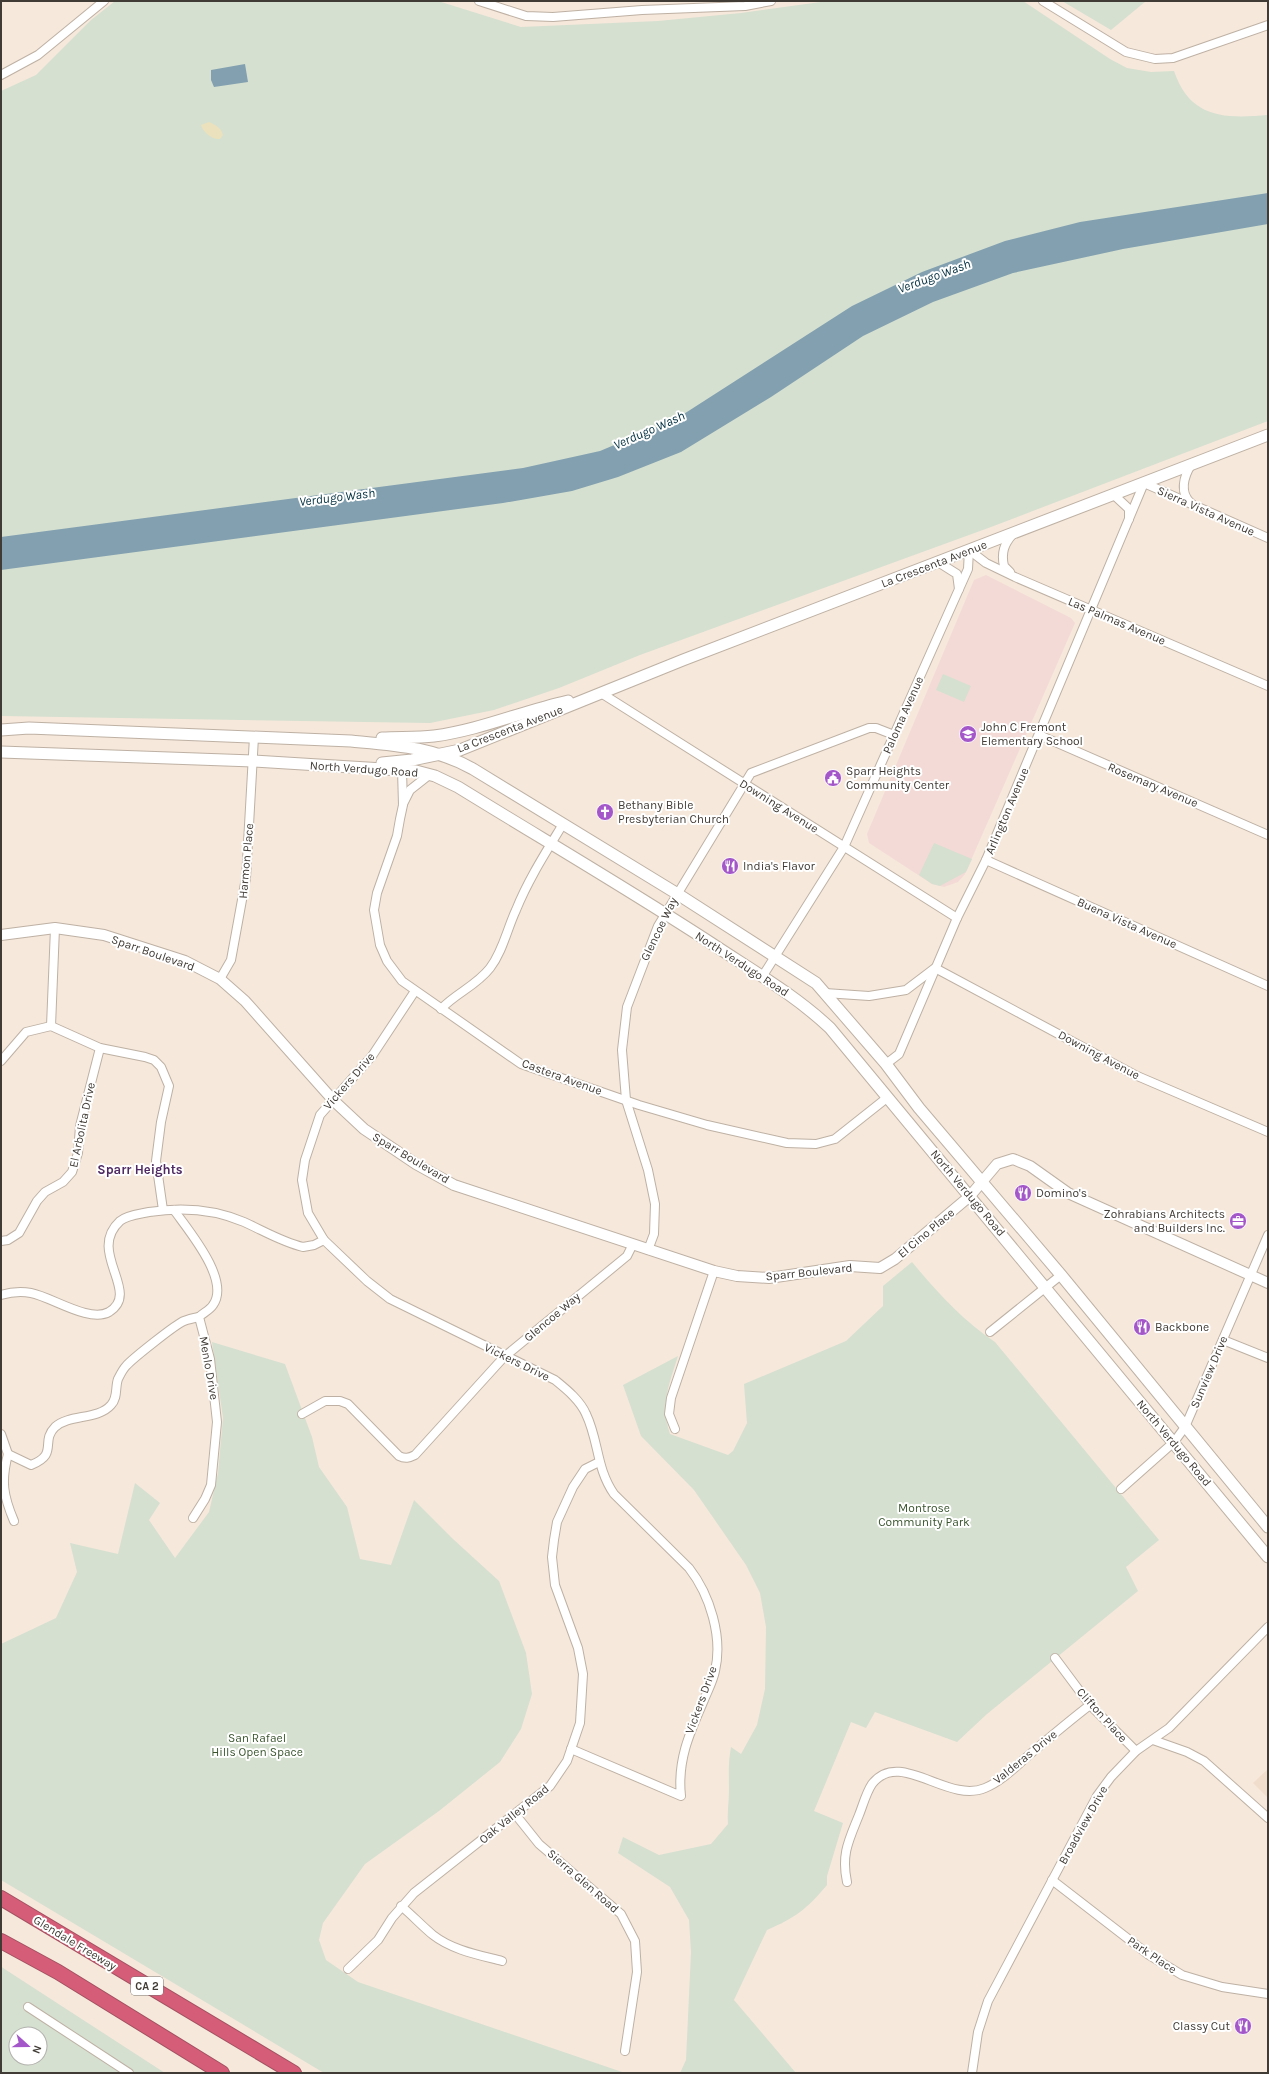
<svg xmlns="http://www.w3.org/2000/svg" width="1269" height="2074" viewBox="0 0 1269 2074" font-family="Karla,sans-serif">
	<rect width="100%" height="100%" fill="#f6e8db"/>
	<path fill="#f1ddcb" d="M1268,1769V1798L1253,1783Z"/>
	<path fill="#f4dad6" d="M986,575L1071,618L1075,623L965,874L958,882L944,887L932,884L869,843L867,834L974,580Z"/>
	<g fill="#d5e0d0" fill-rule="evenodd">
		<path d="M115,1H438L521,27L658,21L741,13L828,1H1023L1110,59L1127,68L1151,72L1174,71C1190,118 1224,119 1268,115V421L991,527L640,655L559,688L494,710L430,723L1,716V91L36,75L91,20Z"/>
		<path d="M1062,1H1146L1111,30Z"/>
		<path d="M943,674L971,686L964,702L936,690Z"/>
		<path d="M934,843L972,859L966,872L940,886L932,884L919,875Z"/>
		<path d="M912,1262C937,1292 962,1320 995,1342L1159,1540L1126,1567L1138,1591L987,1714L957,1742L875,1712L866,1728L851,1722L814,1811L843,1823L827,1876V1885C807,1909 795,1918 767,1930L734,2000L796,2073H680L686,2060L691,1952L689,1920L670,1887L618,1853L623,1837L659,1855L711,1844L728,1824C727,1813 729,1802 729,1790C729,1773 728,1765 731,1747L741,1754L757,1725L765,1689L766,1627L760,1593L746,1565L694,1490L641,1436L623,1385L678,1356C669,1385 660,1404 670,1434L728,1455L733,1451L747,1423L744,1384L846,1341L883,1306V1286Z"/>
		<path d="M212,1342L285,1364L312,1437L319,1467L347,1507L360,1559L391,1565L414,1500L453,1539L499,1581L526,1653L532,1694L521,1729L500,1762L439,1811L365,1864L323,1923L319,1940L326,1960L358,1982L625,2073H324L1,1880V1644L56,1618L77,1572L70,1543L118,1554L135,1483L160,1503L149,1520L175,1558L209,1512L218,1473L223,1418Z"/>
		<path d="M1,1966L3,1968L165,2073H1ZM16,2034H40V2058H16Z"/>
	</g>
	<path fill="#ebe1bc" d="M209,122C215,125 221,127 223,135L220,139C212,140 203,132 201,125Z"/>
	<g fill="#83a0b0">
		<path d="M245,64L248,82L214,87L211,80V70Z"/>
		<path d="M1268,193V224L1123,249L1013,273L933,302L863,336L771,397L681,452L618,477L572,491L503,503L1,570V537L523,468L600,451L676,419L852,306L922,272L1005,241L1080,222Z"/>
	</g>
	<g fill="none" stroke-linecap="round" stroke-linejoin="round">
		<g stroke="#beb1a4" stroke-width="10">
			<g id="minor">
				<path d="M479,1L526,16L553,17L642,10L745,6L771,1"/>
				<path d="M1043,1L1126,52L1155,59L1173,58L1268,25"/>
				<path d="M1,75L38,55L104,1"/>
				<path d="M1114,495L1129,509V519"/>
				<path d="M1191,503C1179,493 1184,476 1191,465"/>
				<path d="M969,550L986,563L1015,577L1268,686"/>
				<path d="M938,562L957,574L959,589"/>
				<path d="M1010,572L1004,566C1001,553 1004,544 1013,534"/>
				<path d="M601,693L957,918"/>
				<path d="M1039,735L1268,835"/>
				<path d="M402,770L403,805L400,819L397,836L377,893L374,910L380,945L387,961L402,981L521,1064L639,1105L707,1125L787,1143L816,1144L835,1139L888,1097"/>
				<path d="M403,804L410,790L429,775"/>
				<path d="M986,860L1268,986"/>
				<path d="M762,977L844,847L968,569L969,550"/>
				<path d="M220,979L231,960L246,878L254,737"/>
				<path d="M415,991L372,1056L320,1115L305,1160L302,1180L308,1213L324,1240L367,1281L390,1299L555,1380C566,1389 580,1400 586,1414C599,1441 596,1468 614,1494L689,1568C710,1595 723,1637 715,1671C713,1681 708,1690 704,1700C690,1732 677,1760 681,1796L571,1749"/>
				<path d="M825,993L869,996L906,990L935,968L1135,1075L1268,1132"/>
				<path d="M441,1009C456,993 476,986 490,968C503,951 507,929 516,910C528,880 546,852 563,824"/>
				<path d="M51,1026L55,928"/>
				<path d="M1,1061L26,1032L51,1026L100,1048L145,1057L154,1060L161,1067L169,1086L161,1122L156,1161L163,1210"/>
				<path d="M886,1064L899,1054L957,918L986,860L1144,483L1268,538"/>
				<path d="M174,1210C188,1230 231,1280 213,1305C210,1310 203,1313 199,1317L210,1359L217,1422L211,1485L205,1499L193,1518"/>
				<path d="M1,1241L8,1240L19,1233L37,1201L45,1192L63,1182L72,1172L78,1153L80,1126L100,1048"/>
				<path d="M648,1250L654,1234L655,1204L648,1170L626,1100L622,1050L627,1007L658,926L751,773L869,728H876L894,735"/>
				<path d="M1,1295C11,1292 20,1291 31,1293C52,1297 89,1323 109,1312C142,1292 86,1252 120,1221C127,1215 140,1214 149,1212C181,1207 214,1209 244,1222C264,1231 282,1242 303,1247L314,1245L324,1240"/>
				<path d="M990,1332L1061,1275"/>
				<path d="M1223,1340L1268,1358"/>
				<path d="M302,1414L325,1401H340L348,1404L399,1456C405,1459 409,1458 415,1455L504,1357L627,1256L633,1244"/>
				<path d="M675,1429L669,1414L671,1398L714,1271"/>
				<path d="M1,1434L8,1454L31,1465C59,1454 40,1442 55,1427C69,1414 98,1420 111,1405C118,1398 115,1387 118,1379C120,1375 123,1369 126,1366C132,1359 176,1324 184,1321C189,1319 194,1318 199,1317"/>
				<path d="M8,1454C1,1481 3,1495 14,1521"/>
				<path d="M1121,1489L1174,1442L1185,1427L1268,1235"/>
				<path d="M1055,1658L1090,1705L1136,1751"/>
				<path d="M1153,1740L1187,1752L1204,1761L1268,1818"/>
				<path d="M515,1814L539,1844L621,1914L635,1941L637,1972L625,2051"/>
				<path d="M1052,1880L1149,1955L1182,1975L1222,1987L1268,1994"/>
				<path d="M847,1882C841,1854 849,1840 859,1815C863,1805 866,1793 872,1784C900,1748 947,1804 985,1788C1002,1781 1015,1767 1029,1755C1049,1738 1069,1721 1090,1705"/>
				<path d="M401,1906C412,1915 422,1926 433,1935C452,1950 479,1955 502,1961"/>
				<path d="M348,1969L378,1940L392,1918L414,1893L550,1786L567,1761L580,1723L583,1674L578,1648L555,1585L552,1557L554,1540L557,1522L573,1487L585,1469L599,1462"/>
				<path d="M28,2007L129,2073"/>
				<path d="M972,2073L978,2032L988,2001L1097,1796L1111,1777L1136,1751L1169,1728L1268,1627"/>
			</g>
		</g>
		<g stroke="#beb1a4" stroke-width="12">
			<path id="tertiary" d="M1,935L55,928L104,935L185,961L220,979L245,1001L333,1100L364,1129L416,1164L454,1185L714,1271L737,1276L769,1278L850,1266L880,1268L895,1259L970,1196L997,1164L1013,1159L1030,1166L1068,1193L1268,1283"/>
		</g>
		<g stroke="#beb1a4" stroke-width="13">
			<g id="secondary">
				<path d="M1,730L29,728L351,741C394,745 434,747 473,769L676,893L816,983L886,1064L919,1108L1061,1275L1268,1527"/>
				<path d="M382,738C399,737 417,738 434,736C480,730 523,711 568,701"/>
				<path d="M1,752L253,761L416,771L435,776L458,787C544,840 630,890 714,945C753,971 795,995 830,1028L1268,1557"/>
				<path d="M382,763L412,760L460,750L683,660L1268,435"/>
			</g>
		</g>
		<g stroke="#a25161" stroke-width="16">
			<g id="motorway">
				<path d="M1,1898L294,2073"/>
				<path d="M1,1941L58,1972L222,2073"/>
			</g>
		</g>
		<use href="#minor" stroke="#fff" stroke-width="8"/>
		<use href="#tertiary" stroke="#fff" stroke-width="10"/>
		<use href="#secondary" stroke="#fff" stroke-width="11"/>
		<use href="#motorway" stroke="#d65d78" stroke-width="14"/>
	</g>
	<defs>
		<g id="school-disc" transform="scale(0.9)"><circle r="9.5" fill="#a357c9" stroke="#fff"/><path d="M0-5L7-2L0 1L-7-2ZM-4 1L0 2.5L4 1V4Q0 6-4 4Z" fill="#fff"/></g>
		<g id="civic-disc" transform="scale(0.9)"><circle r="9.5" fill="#a357c9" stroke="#fff"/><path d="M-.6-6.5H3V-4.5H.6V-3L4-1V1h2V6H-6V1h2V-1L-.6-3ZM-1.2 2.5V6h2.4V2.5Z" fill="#fff"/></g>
		<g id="church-disc" transform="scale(0.9)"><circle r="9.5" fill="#a357c9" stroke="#fff"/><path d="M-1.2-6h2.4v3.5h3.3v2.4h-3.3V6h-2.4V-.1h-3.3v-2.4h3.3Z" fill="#fff"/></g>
		<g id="restaurant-disc" transform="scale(0.9)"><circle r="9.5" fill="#a357c9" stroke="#fff"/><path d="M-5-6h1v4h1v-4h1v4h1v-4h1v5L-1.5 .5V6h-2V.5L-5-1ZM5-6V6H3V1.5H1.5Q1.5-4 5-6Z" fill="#fff"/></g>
		<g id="office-disc" transform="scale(0.9)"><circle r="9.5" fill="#a357c9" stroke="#fff"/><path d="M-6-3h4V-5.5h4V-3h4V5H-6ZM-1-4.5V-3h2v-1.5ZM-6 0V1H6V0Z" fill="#fff"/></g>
	</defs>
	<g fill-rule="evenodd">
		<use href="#school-disc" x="968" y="734"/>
		<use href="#civic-disc" x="833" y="778"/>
		<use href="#church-disc" x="605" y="812"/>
		<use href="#restaurant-disc" x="730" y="866"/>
		<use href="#restaurant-disc" x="1023" y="1193"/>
		<use href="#office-disc" x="1238" y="1221"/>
		<use href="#restaurant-disc" x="1142" y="1327"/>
		<use href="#restaurant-disc" x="1243" y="2026"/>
	</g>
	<g text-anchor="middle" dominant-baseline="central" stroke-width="4" stroke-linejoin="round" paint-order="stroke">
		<rect fill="#fff" stroke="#797672" stroke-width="1" x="131" y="1977" width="32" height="18" rx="3"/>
		<g font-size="11" font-weight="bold" fill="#403b35">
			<text x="147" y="1986">CA 2</text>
		</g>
		<g font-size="12" fill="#403b35" stroke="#fff">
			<text transform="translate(1206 511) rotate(24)">Sierra Vista Avenue</text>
			<text transform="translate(934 564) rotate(-21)">La Crescenta Avenue</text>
			<text transform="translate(1117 621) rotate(23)">Las Palmas Avenue</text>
			<text transform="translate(903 715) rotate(-66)">Paloma Avenue</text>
			<text transform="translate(510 729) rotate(-21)">La Crescenta Avenue</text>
			<text transform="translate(364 769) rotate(4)">North Verdugo Road</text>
			<text transform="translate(1153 785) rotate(23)">Rosemary Avenue</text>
			<text transform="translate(779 806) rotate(32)">Downing Avenue</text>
			<text transform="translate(1007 811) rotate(-67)">Arlington Avenue</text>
			<text transform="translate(246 861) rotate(-85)">Harmon Place</text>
			<text transform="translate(1127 923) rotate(24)">Buena Vista Avenue</text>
			<text transform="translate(659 929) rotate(-64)">Glencoe Way</text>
			<text transform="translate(153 953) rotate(19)">Sparr Boulevard</text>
			<text transform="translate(742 964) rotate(33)">North Verdugo Road</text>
			<text transform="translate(1099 1055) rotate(28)">Downing Avenue</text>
			<text transform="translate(562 1077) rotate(20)">Castera Avenue</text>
			<text transform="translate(349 1081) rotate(-49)">Vickers Drive</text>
			<text transform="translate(82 1125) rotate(-78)">El Arbolita Drive</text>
			<text transform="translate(411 1158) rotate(31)">Sparr Boulevard</text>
			<text transform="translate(968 1193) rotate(50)">North Verdugo Road</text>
			<text transform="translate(926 1233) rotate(-40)">El Cino Place</text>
			<text transform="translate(809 1272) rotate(-6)">Sparr Boulevard</text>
			<text transform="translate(552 1317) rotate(-40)">Glencoe Way</text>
			<text transform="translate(517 1362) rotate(26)">Vickers Drive</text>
			<text transform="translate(209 1368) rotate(80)">Menlo Drive</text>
			<text transform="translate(1209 1372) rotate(-67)">Sunview Drive</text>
			<text transform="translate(1174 1443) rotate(50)">North Verdugo Road</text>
			<text transform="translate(701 1700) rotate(-70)">Vickers Drive</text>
			<text transform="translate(1102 1715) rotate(48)">Clifton Place</text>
			<text transform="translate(1025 1757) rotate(-39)">Valderas Drive</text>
			<text transform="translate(514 1814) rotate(-39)">Oak Valley Road</text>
			<text transform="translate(1083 1825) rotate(-61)">Broadview Drive</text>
			<text transform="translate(583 1881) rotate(41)">Sierra Glen Road</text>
			<text transform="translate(75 1943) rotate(31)">Glendale Freeway</text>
			<text transform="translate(1152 1955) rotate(34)">Park Place</text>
		</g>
		<g font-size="12" fill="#403b35" stroke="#fff" text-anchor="start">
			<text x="981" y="727">John C Fremont<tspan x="981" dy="14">Elementary School</tspan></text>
			<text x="846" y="771">Sparr Heights<tspan x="846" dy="14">Community Center</tspan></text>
			<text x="618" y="805">Bethany Bible<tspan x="618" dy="14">Presbyterian Church</tspan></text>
			<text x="743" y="866">India's Flavor</text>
			<text x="1036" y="1193">Domino's</text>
			<text x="1225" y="1214" text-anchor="end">Zohrabians Architects<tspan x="1225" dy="14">and Builders Inc.</tspan></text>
			<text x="1155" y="1327">Backbone</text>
			<text x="1230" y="2026" text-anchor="end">Classy Cut</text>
		</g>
		<g font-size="12" fill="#39542d" stroke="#fff">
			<text x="924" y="1508">Montrose<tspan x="924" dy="14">Community Park</tspan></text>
			<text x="257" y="1738">San Rafael<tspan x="257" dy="14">Hills Open Space</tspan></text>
		</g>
		<g font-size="13" font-style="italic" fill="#022f40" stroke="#fff">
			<text transform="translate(934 276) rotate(-20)">Verdugo Wash</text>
			<text transform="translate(649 430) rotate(-24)">Verdugo Wash</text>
			<text transform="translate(337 497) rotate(-7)">Verdugo Wash</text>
		</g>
		<g font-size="13" font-weight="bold" fill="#4f2a62" stroke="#fff">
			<text x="140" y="1169">Sparr Heights</text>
		</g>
	</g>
	<rect width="1269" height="2074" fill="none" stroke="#403b35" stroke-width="4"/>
	<g transform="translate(28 2046) rotate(111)"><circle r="19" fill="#ffffff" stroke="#b3b1ae"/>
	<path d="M0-3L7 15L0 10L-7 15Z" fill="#a357c9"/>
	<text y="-6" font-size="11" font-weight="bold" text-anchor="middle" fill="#403b35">N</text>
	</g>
</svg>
